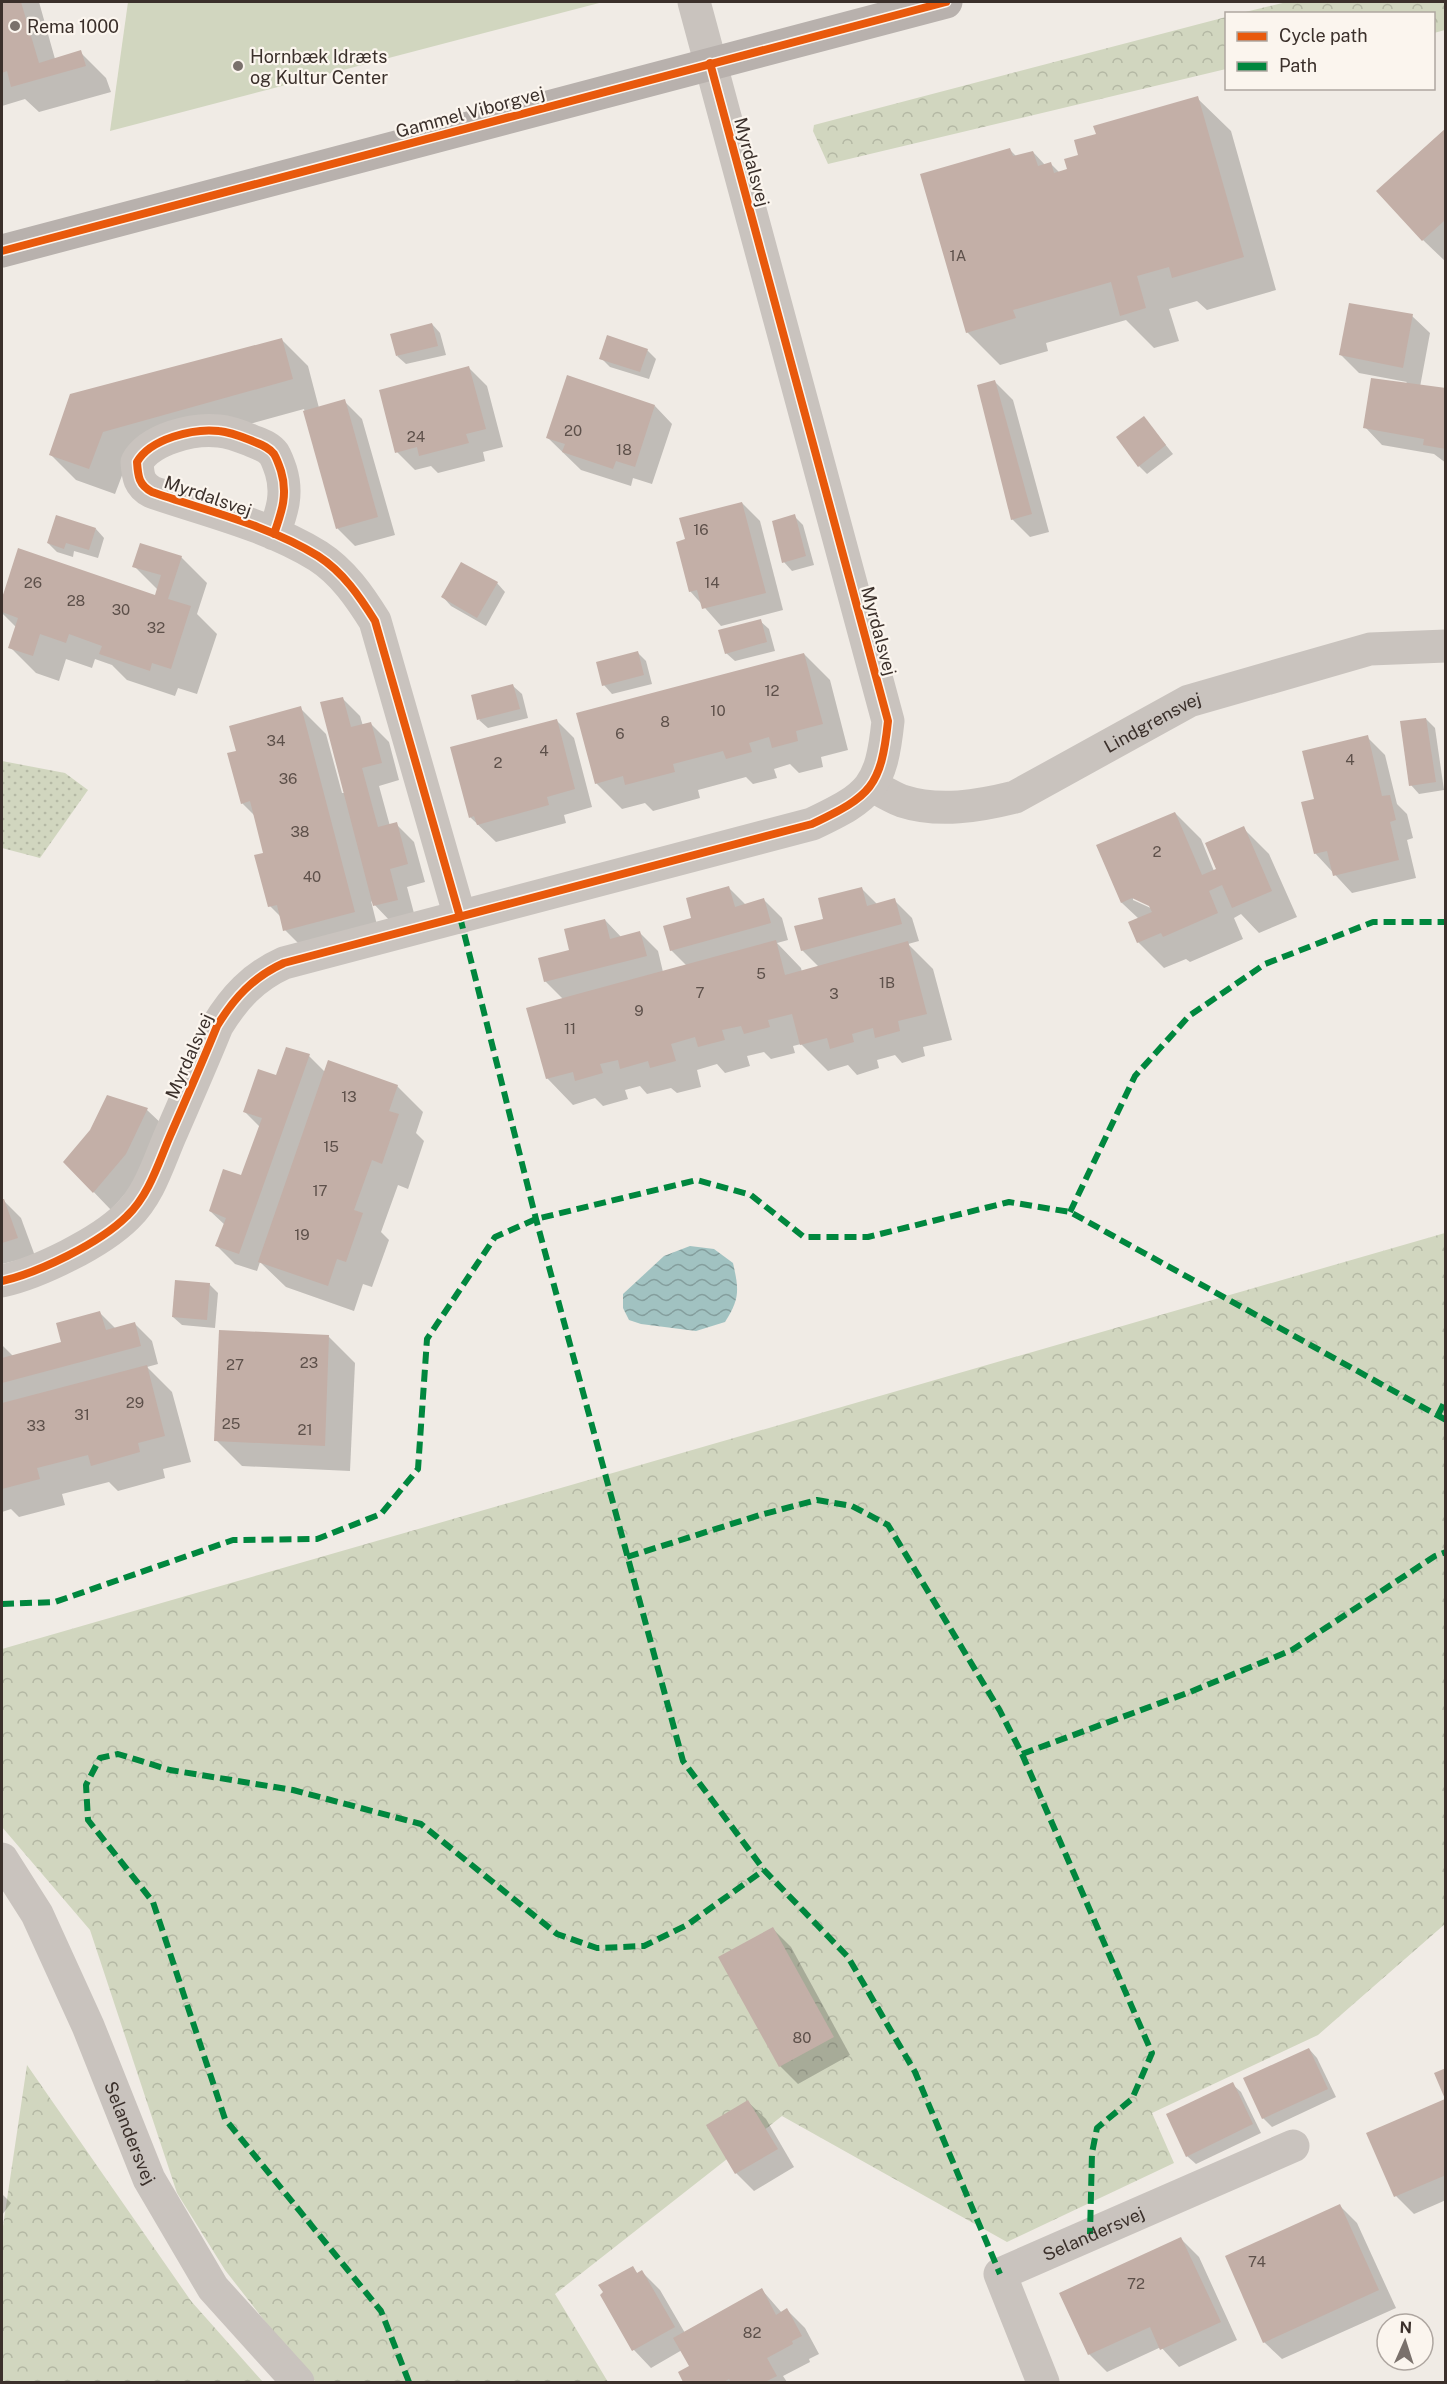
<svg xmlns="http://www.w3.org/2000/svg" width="1447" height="2384" viewBox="0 0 1447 2384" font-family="'Public Sans',sans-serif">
	<defs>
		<pattern id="forest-crowns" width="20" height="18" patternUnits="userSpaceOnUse" patternTransform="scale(1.5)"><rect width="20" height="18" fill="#d1d6bf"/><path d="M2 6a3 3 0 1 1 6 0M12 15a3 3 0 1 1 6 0" fill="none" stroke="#b4b8a4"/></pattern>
		<pattern id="park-dots" width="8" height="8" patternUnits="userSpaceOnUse" patternTransform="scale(1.5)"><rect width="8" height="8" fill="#d1d6bf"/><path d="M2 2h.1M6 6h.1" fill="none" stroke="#b4b8a4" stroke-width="1.8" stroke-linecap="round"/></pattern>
		<pattern id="water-waves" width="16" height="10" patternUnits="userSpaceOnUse" patternTransform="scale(1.5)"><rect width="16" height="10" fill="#a1c2c1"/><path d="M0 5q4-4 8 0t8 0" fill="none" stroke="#849e9d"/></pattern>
	</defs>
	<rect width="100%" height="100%" fill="#f0ebe5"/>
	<path fill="#d1d6bf" d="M128,2H603L110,131Z"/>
	<g fill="url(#forest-crowns)">
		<path d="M1287,2H1445V30L1434,33V14L1241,13Z"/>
		<path d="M1226,17V69L828,164L813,131L814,125Z"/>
		<path d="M1445,1233V1924L1318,2035L1152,2113L1174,2163L1007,2242L782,2116L555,2294L608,2382H316L288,2351L225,2270L177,2193L90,1930L2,1827V1649Z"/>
		<path d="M27,2065L191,2301L263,2382H2V2233Z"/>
	</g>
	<path fill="url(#park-dots)" d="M2,761L65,773L88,790L40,858L2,848Z"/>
	<path fill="url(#water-waves)" d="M690,1246L714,1249L733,1263C739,1290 740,1298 725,1322L696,1331L641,1324L629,1320L623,1308V1294L664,1256Z"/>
	<g fill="#0003" fill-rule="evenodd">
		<path d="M2,2H39L55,59L80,52L106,78L111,92L39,112L25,99L2,106Z"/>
		<path d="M1197,98L1231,131L1276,290L1207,310L1197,301L1169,309L1179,341L1154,348L1126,320L1046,343L1048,351L1000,365L967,332L1010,150L1017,157L1033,152L1045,165L1050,163L1060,173L1069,170L1080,156Z"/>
		<path d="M1446,130V262L1423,240Z"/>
		<path d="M1412,316L1430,333L1420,387L1446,390V463L1434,454L1382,445L1365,427L1407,382L1359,373L1341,355Z"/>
		<path d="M432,324L440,333L446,355L406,364L397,356Z"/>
		<path d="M282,340L308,366L319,408L344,401L362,419L395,535L355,546L338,529L304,409L129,457L115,494L76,480L50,454Z"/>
		<path d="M647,350L656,359L649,379L610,367L601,358Z"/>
		<path d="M469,368L487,386L503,447L483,452L485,461L438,473L431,466L415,470L397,452Z"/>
		<path d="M995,382L1013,400L1049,532L1030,537L1012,519Z"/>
		<path d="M655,406L672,424L652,484L633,478L631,486L581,470L548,438Z"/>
		<path d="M1144,418L1173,454L1147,474L1139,466Z"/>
		<path d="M742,503L760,521L783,610L721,626L690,591L686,540Z"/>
		<path d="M794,516L803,525L814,565L792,571L784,562Z"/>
		<path d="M96,529L104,538L98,558L74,551L73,557L57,552L48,543Z"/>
		<path d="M19,550L156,597L158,590L134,566L181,557L207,583L197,614L217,634L197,694L178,688L175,696L127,680L112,665L95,659L92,668L66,659L59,681L36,673L10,647L17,628L2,613V602Z"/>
		<path d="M497,583L505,592L486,626L451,606L443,597Z"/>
		<path d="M760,621L769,629L775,651L735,661L726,653Z"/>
		<path d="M637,652L646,661L652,684L612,694L604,685Z"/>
		<path d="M804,654L830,680L848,750L821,757L823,767L799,773L790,764L774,769L777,778L753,784L746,777L698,790L700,798L653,811L645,803L622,809L596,783Z"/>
		<path d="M513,686L522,694L528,718L488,728L479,720Z"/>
		<path d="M342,698L360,716L363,726L371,724L389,742L399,780L379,786L390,826L396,824L414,842L425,882L407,887L415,917L392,923L371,901L380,937L311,956L285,930L282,918L270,906L265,854L255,816L242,803L238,752L300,708L326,734L342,793H345Z"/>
		<path d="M1426,719L1435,728L1444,790L1419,794L1411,785Z"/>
		<path d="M556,720L574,738L592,807L564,815L566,823L496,842L470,817Z"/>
		<path d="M1367,737L1385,755L1397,804L1407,814L1413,838L1407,840L1416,878L1352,893L1315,853L1316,800Z"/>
		<path d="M1175,813L1201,839L1214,871L1218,869L1243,828L1269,854L1297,917L1259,933L1241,914L1234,918L1243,939L1190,962L1186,959L1164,968L1138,942L1130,923L1139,919L1122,903L1098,846ZM1133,897L1157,908L1155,910L1133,900Z"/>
		<path d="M729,888L746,905L764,900L782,918L788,940L777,943L801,968L802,972L819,967L802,950L825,920L861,888L878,905L894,900L912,918L919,941L908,944L933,969L952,1040L923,1047L925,1056L902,1063L895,1055L877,1060L879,1068L857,1075L848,1065L828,1071L801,1044L793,1046L795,1053L771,1059L764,1052L747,1056L750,1066L725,1073L717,1064L697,1070L701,1087L677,1093L671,1088L647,1094L640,1086L625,1090L628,1099L603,1106L595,1098L573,1105L547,1078L563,999L545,981L571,951L605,920L622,938L640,933L658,951L663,972L687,966L671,950L693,919Z"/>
		<path d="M309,1056L325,1072L397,1086L423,1112L416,1133L424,1141L408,1189L398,1185L381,1232L389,1240L372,1287L363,1284L354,1311L286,1287L260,1262L257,1271L235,1264L217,1246L225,1225L210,1211L242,1176L260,1127L244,1111L277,1077Z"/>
		<path d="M108,1097L147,1110L165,1127L144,1172L111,1210L65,1162L91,1131Z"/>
		<path d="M3,1200L21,1218L35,1256L2,1264Z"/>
		<path d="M209,1284L218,1293L215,1328L182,1325L173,1317Z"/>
		<path d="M100,1313L116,1329L134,1323L152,1341L158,1364L147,1367L172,1392L191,1462L163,1469L165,1478L118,1491L109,1482L62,1494L65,1505L19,1517L11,1509L2,1512V1345L13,1356L63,1343Z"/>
		<path d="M329,1337L355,1363L350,1471L242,1466L216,1440Z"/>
		<path d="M773,1929L791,1947L850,2055L798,2084L780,2066Z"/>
		<path d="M1309,2049L1317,2058L1336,2097L1272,2127L1263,2118Z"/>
		<path d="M1232,2084L1241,2092L1261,2133L1196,2164L1187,2156Z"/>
		<path d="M1446,2100V2200L1414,2214L1396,2196Z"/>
		<path d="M748,2102L766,2119L794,2167L754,2191L736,2173Z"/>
		<path d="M2,2194L11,2203L2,2215Z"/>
		<path d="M1340,2206L1357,2223L1396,2308L1282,2359L1264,2342Z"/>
		<path d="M1181,2239L1199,2257L1237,2340L1179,2367L1161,2347L1107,2372L1089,2354Z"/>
		<path d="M632,2268L638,2274L642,2272L660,2290L685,2333L762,2290L782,2313L787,2310L805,2328L819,2354L809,2359L810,2362L783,2376L787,2382H685L680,2373L691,2367L682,2350L651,2368L634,2350L602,2295Z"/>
	</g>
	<g fill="#c3afa7">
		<path d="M2,2H21L39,63L81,50L86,66L11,87L7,71L2,73Z"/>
		<path d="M1198,96L1244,257L1172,278L1169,267L1137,276L1146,308L1120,316L1111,282L1013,310L1016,318L966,333L920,174L1010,148L1013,156L1033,151L1038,166L1051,162L1054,173L1067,169L1064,159L1078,155L1074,140L1096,134L1093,126Z"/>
		<path d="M1446,128V223L1444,221L1422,241L1376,191Z"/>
		<path d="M1349,303L1413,314L1403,368L1339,355Z"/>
		<path d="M432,323L438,346L396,356L390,334Z"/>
		<path d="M607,335L648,349L640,372L599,359Z"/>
		<path d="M282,338L293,379L103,432L89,469L49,455L70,394Z"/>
		<path d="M469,366L486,429L466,434L469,443L419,456L417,447L395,453L379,390Z"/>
		<path d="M567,375L655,405L635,467L616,461L613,469L562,452L565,444L546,438Z"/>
		<path d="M1371,378L1446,388V449L1423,445L1424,439L1363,428Z"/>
		<path d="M995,380L1032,514L1011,520L977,385Z"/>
		<path d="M345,399L378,517L336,529L303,411Z"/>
		<path d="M1144,416L1166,445L1138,467L1116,437Z"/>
		<path d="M742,502L766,593L702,609L697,590L689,592L676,542L685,539L679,518Z"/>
		<path d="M795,514L806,556L782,563L772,521Z"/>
		<path d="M56,515L96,528L89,550L66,543L64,549L47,543Z"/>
		<path d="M140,543L182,556L168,599L191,606L171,669L152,663L150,671L99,654L102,646L69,634L66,643L40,634L33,656L8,648L18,618L2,612V598L18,548L155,595L161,575L132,567Z"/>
		<path d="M461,562L498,582L477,618L441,597Z"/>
		<path d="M761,619L767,642L725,654L718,630Z"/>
		<path d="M638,651L644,675L602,686L596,662Z"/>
		<path d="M804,653L823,724L796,731L798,741L772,748L769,737L749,743L752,752L726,759L723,751L673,764L675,772L625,785L623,776L595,784L576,713Z"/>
		<path d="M513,684L520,709L477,720L471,695Z"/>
		<path d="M343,697L351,727L371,722L382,763L362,768L378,827L397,822L408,864L390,869L398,900L373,906L320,702Z"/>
		<path d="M301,706L355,912L283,931L277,905L268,907L254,855L263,853L250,801L241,804L227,753L236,751L229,726Z"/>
		<path d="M1426,718L1436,782L1409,786L1400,721Z"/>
		<path d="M557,719L575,789L547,797L549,805L477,825L474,816L469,818L450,747Z"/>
		<path d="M1368,735L1382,796L1390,795L1396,820L1390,822L1399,860L1333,876L1327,851L1314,854L1301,802L1314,799L1302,751Z"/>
		<path d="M1175,812L1202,875L1216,869L1205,843L1244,826L1272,891L1232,908L1222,885L1209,891L1218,913L1163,937L1161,933L1137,943L1128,922L1152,912L1149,906L1132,898L1121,903L1096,845Z"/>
		<path d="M729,886L735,907L764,898L771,923L670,951L663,926L691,918L686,898Z"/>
		<path d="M862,887L867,906L895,898L902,924L801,951L794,926L823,919L818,898Z"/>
		<path d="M605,919L610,939L640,931L647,956L544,982L538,958L569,950L564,929Z"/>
		<path d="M776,940L785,975L908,941L927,1014L898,1021L900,1031L875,1038L873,1028L852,1034L854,1042L830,1049L827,1038L800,1045L792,1014L768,1020L770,1027L744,1034L741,1026L722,1030L725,1040L698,1047L695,1037L671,1044L676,1061L650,1068L648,1061L620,1069L618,1060L600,1064L603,1073L575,1081L573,1072L546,1079L526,1008Z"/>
		<path d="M286,1047L310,1054L239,1254L215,1246L226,1218L209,1211L223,1169L241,1175L262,1118L243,1112L258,1069L276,1075Z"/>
		<path d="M328,1060L398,1085L389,1111L399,1114L382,1164L372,1160L354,1210L363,1213L346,1262L337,1259L328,1286L258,1262Z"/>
		<path d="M107,1095L148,1108L126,1154L93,1193L63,1162L90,1130Z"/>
		<path d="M2,1199H4L18,1238L2,1243Z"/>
		<path d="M175,1280L210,1283L207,1320L172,1317Z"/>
		<path d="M100,1311L106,1330L135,1322L141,1346L2,1383V1358L61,1342L56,1323Z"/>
		<path d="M219,1330L329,1335L325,1446L214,1441Z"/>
		<path d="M147,1365L165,1436L138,1443L140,1452L91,1466L88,1455L37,1468L40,1479L2,1489V1403Z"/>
		<path d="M773,1927L834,2037L779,2067L718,1957Z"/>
		<path d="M1309,2048L1328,2089L1262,2119L1243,2078Z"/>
		<path d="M1446,2068V2175L1394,2197L1366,2133L1445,2099L1434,2073Z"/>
		<path d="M1233,2082L1253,2124L1186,2157L1166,2114Z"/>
		<path d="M748,2100L778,2149L735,2174L706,2125Z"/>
		<path d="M1340,2204L1379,2290L1263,2343L1225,2256Z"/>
		<path d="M1181,2237L1221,2322L1160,2350L1150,2327L1088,2355L1059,2293Z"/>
		<path d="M633,2266L637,2273L642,2270L675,2327L632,2351L600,2295L603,2292L598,2285Z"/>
		<path d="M762,2288L776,2315L787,2308L802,2336L792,2341L793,2344L767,2358L777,2376L765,2382H731L729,2379L724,2382H683L678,2372L689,2366L673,2338Z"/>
	</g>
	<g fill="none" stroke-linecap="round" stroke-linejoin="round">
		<g stroke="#c9c3be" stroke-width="33">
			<path d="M274,534C282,511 288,494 281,471C279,465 277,459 274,454C268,446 259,444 250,440C240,436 230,432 219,431C193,428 150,439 137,462C138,477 139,485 152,492C207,511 268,525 318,556C343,572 360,597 375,621L460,917"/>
			<path id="s1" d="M873,786C882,791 892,797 902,801C939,813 979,806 1015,797L1189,701L1370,649L1446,646"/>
			<path d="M2,1281C38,1273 100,1243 127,1216C149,1195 158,1164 170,1136C186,1099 202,1063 217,1026C234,998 253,977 284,963L812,824C871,796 881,787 888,721L694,2"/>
			<path id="s2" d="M2,1859L37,1914L88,2026L149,2179L213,2288L298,2382"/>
			<path id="s3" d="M1043,2382L1000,2274L1293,2146"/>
		</g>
		<path stroke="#b8b1ad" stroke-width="33" d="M2,251L946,2"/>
		<g stroke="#00873e" stroke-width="6" stroke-dasharray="12 6" stroke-linecap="butt">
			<path d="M460,917L536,1219L683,1761L764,1870L848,1957L915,2072L1000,2274"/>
			<path d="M1070,1212L1135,1076L1189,1016L1265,964L1373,922H1446"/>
			<path d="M1438,1415L1446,1399"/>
			<path d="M627,1557L760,1515L817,1500L852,1506L888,1525L1000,1711L1022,1754L1190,1692L1292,1650L1435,1556L1446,1552"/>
			<path d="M2,1604L55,1602L233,1540L317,1539L381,1514L418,1469L427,1339L495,1237L536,1219L697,1180L751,1195L804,1237H868L1009,1202L1070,1212L1446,1420"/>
			<path d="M1022,1754L1152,2053L1132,2099L1097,2128L1092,2153L1090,2234"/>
			<path d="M409,2382L381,2311L225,2119L153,1902L88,1820L86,1785L100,1758L118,1754L170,1770L293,1790L421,1824L557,1934L597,1948L644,1946L687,1925L764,1870"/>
		</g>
		<g stroke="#fbf5ee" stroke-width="11">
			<g id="cycleway">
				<path d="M2,251L946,2"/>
				<path d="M274,534C282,511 288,494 281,471C279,465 277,459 274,454C268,446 259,444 250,440C240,436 230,432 219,431C193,428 150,439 137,462C138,477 139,485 152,492C207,511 268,525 318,556C343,572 360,597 375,621L460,917"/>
				<path d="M2,1281C38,1273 100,1243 127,1216C149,1195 158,1164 170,1136C186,1099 202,1063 217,1026C234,998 253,977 284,963L812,824C871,796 881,787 888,721L710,63"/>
			</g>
		</g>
		<use href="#cycleway" stroke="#e8590c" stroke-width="8"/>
	</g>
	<g fill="#7a716c" stroke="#fbf5ee" stroke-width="2">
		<circle cx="15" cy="26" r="6"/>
		<circle cx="238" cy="66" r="6"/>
	</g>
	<g text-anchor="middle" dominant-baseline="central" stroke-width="4.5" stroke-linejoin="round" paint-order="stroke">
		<g font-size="15" fill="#5d504a">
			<text x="958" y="255">1A</text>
			<text x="573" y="430">20</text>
			<text x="416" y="436">24</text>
			<text x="624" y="449">18</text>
			<text x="701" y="529">16</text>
			<text x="33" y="582">26</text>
			<text x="712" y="582">14</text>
			<text x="76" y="600">28</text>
			<text x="121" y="609">30</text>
			<text x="156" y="627">32</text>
			<text x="772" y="690">12</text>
			<text x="718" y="710">10</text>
			<text x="665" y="721">8</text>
			<text x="620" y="733">6</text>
			<text x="276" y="740">34</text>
			<text x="544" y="750">4</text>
			<text x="1350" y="759">4</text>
			<text x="498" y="762">2</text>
			<text x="288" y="778">36</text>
			<text x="300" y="831">38</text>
			<text x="1157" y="851">2</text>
			<text x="312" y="876">40</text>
			<text x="761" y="973">5</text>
			<text x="887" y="982">1B</text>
			<text x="700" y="992">7</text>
			<text x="834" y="993">3</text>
			<text x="639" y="1010">9</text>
			<text x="570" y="1028">11</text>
			<text x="349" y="1096">13</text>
			<text x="331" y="1146">15</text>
			<text x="320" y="1190">17</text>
			<text x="302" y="1234">19</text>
			<text x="309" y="1362">23</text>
			<text x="235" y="1364">27</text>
			<text x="135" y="1402">29</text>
			<text x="82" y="1414">31</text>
			<text x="231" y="1423">25</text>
			<text x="36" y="1425">33</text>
			<text x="305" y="1429">21</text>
			<text x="802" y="2037">80</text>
			<text x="1257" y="2261">74</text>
			<text x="1136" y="2283">72</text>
			<text x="752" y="2332">82</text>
		</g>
		<g font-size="18" fill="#3b302b" stroke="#fbf5ee" text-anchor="start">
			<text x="27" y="26">Rema 1000</text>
			<text x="250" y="56">Hornbæk Idræts<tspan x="250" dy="21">og Kultur Center</tspan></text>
		</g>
		<g font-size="18" fill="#3b302b" stroke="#fbf5ee">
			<text transform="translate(470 112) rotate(-15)">Gammel Viborgvej</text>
			<text transform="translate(752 162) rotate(75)">Myrdalsvej</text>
			<text transform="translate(208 496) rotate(19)">Myrdalsvej</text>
			<text transform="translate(879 631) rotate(75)">Myrdalsvej</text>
			<text stroke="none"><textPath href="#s1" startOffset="304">Lindgrensvej</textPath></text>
			<text transform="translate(189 1056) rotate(-66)">Myrdalsvej</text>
			<text stroke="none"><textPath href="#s2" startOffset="303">Selandersvej</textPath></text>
			<text stroke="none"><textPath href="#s3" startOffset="218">Selandersvej</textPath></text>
		</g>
	</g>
	<rect width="1447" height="2384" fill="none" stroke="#3b302b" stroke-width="6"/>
	<rect x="1225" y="12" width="210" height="78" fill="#fbf5ee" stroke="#aea6a0" stroke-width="1.5"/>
	<rect x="1237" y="32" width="30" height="9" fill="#e8590c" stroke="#aea6a0" stroke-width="1.5"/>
	<text x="1279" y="42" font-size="18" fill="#3b302b">Cycle path</text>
	<rect x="1237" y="62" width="30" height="9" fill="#00873e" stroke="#aea6a0" stroke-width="1.5"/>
	<text x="1279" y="72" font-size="18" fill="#3b302b">Path</text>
	<g transform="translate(1405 2342) rotate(3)"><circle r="28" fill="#fbf5ee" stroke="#aea6a0" stroke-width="1.5"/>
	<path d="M0-4.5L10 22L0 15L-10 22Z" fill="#7a716c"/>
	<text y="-9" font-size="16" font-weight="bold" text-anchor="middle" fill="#3b302b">N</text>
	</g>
</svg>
